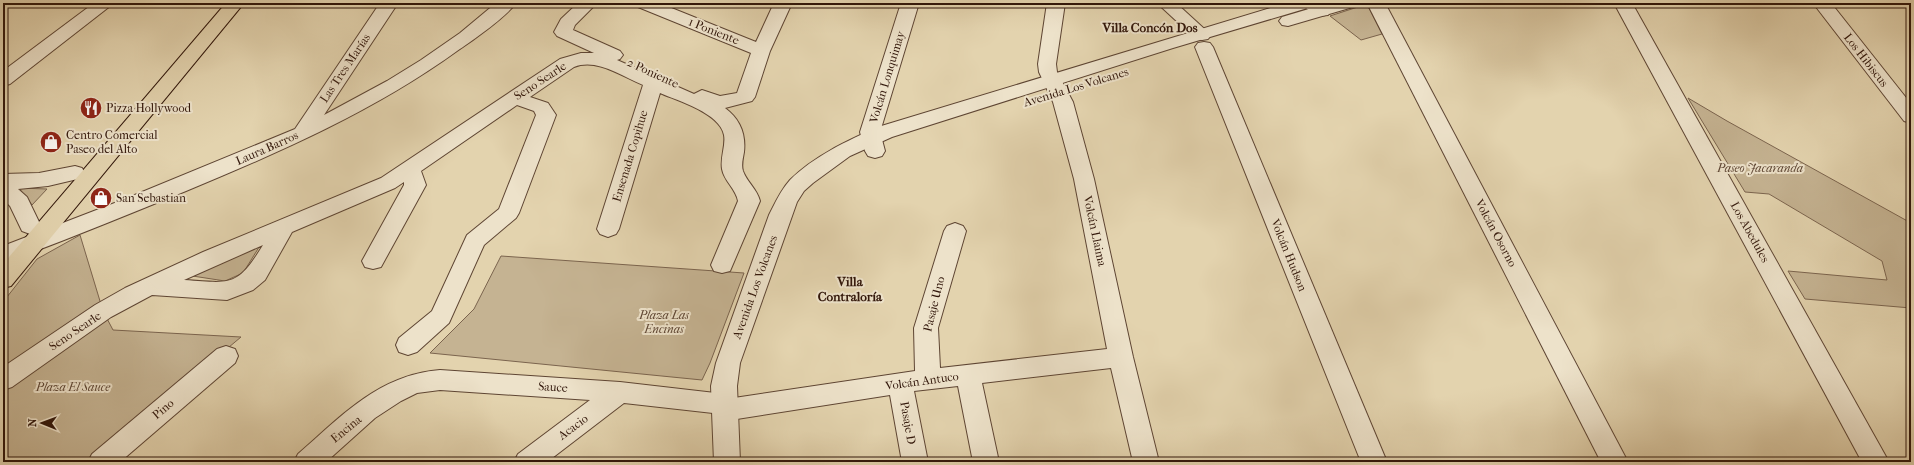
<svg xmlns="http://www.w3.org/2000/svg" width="1914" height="465" viewBox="0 0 1914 465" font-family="'IM FELL French Canon',serif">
	<rect width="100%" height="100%" fill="#e3d3ae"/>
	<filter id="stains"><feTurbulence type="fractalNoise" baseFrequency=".005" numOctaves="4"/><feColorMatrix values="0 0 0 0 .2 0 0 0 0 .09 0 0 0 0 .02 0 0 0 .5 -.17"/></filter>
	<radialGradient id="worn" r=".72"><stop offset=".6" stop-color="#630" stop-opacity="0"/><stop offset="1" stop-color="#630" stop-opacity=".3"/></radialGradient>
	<g fill="#c5b392" stroke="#7b644e">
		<path d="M1367,4L1382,34L1361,40L1330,16Z"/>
		<path d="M1688,98L1727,121L1911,223V308L1805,299L1788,271L1887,280L1882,261L1769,194L1745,192Z"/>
		<path d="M19,188L47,189L32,205Z"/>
		<path d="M80,235L103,311L113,330L241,337L92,462H3V302L37,259Z"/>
		<path d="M261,244L243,273L225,281L186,275Z"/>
		<path d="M501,256L744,273L710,363L702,380L430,353L474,309Z"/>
	</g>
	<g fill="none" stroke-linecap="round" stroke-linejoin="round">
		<g stroke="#5e4533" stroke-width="2">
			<g id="minor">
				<path d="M94,3H114L10,84L3,86V71Z"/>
				<path d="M380,3H398L324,115L387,81L421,60L460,33L496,3H516C506,17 472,41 457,51C374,111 280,152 186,191C129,214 72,238 14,259L3,260V246L125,199L295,129Z"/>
				<path d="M578,3H597L575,25L573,30L620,51L623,55L620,59L617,60L694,94L702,90L720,96L737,93L751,53L638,7L635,3H659L756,42L774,3H792L770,51L755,97L752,101L725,108C740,119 746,134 744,152C743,158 741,165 743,171C747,182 757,189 760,201L730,271L722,273L714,271L711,265L738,201C736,189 724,181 722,169C720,157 726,146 724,135C720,113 678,101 660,93L619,229L616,234L608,237L600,234L597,229L643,85C621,76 597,58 574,67L530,97L548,103L556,115L519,213L516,218L484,245L449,323L417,352L408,355L399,352L396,345L399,338L432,311L467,235L499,209L536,115L534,111L517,105L421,171L426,185L381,267L373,269L365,267L362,261L404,185V182L395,188L292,232L265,280L253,290L227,300L152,295L111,317L12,387L3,390V367L95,305L125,288L203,252L381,178L560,59L581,53H594L557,36L554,32L561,19ZM263,245C237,288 231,283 184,280Z"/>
				<path d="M901,3H919L880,132L885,151L882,156L875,158L868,156L865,151L860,132Z"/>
				<path d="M1047,3H1065L1056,64L1057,72L1073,102L1094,179L1133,357L1159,462H1133L1111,368L982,383L999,462H973L958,386L914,391L928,462H902L890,395L724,421L715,417L713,413L624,403L547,462H514L518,454L590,400L440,390L417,393L401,401L375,418L326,462H294L298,454C342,416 378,375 440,370L620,382L724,394L734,398L915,371L914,328L944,231L947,226L955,223L963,226L966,231L938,328L940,368L1107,349L1074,179L1053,102L1039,72L1038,64Z"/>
				<path d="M1157,3H1176L1211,35L1208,39L1202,40L1196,39Z"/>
				<path d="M1302,3H1322L1331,11L1328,15C1318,17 1308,12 1302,3Z"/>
				<path d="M1367,3H1385L1628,462H1601Z"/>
				<path d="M1614,3H1632L1889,462H1862Z"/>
				<path d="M1813,3H1831L1911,104V123L1904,121Z"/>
				<path d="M1204,42L1210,43L1213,47L1387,462H1361L1195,47L1198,43Z"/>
				<path d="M75,166L82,168L85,173L82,178L48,186L18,189L27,197L41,226L38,231L30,234L22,231L10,206L3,199V174L39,173Z"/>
				<path d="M226,346L235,349L238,356L235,363L120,462H88L92,454L217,349Z"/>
			</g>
		</g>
		<g stroke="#5e4533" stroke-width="2">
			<g id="tertiary">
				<path d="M1287,3H1314L1311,7L1173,48L892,137L850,156L813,183L804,191L797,202L740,363L737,386L740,462H714L711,386L716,363L769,215C775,203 781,190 790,180C814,156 847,141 878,127Z"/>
				<path d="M1329,3H1356L1353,7L1288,26L1282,25L1279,21L1282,17Z"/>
			</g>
		</g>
		<g stroke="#31160a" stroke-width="2">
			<path id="primary" d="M226,3H244L11,286L3,288V264Z"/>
		</g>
		<use href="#minor" fill="#ede2ca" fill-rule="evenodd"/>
		<use href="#tertiary" fill="#ede2ca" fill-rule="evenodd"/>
		<use href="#primary" fill="#e3d3ae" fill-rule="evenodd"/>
	</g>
	<defs>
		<g id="restaurant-disc" transform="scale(1.15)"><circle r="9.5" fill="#8f2418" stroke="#ede2ca"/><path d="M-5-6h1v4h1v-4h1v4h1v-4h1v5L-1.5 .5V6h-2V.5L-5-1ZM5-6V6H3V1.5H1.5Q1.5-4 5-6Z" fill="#fff"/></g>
		<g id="shop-disc" transform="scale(1.15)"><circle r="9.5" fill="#8f2418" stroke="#ede2ca"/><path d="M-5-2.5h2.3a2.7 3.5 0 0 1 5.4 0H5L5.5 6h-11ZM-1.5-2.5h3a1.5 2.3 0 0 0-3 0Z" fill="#fff"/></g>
	</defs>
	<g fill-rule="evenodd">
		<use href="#restaurant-disc" x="91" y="108"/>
		<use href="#shop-disc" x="51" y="142"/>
		<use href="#shop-disc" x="101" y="198"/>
	</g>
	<g text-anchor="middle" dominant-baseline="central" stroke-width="4" stroke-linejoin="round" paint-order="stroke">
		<g font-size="12" fill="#31160a" stroke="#ede2ca">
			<text transform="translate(714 31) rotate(22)">1 Poniente</text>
			<text transform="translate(1866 60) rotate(52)">Los Hibiscus</text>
			<text transform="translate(345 68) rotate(-56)">Las Tres Marías</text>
			<text transform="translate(653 73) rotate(25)">2 Poniente</text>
			<text transform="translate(887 77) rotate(-73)">Volcán Lonquimay</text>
			<text transform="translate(540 81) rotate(-33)">Seno Searle</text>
			<text transform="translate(1076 87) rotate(-17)">Avenida Los Volcanes</text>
			<text transform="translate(267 148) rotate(-24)">Laura Barros</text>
			<text transform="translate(630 156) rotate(-73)">Ensenada Copihue</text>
			<text transform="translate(1095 231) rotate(78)">Volcán Llaima</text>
			<text transform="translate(1750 232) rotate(61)">Los Abedules</text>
			<text transform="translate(1496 233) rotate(62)">Volcán Osorno</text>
			<text transform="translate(1289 255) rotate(68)">Volcán Hudson</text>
			<text transform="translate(755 287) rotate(-70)">Avenida Los Volcanes</text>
			<text transform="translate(934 304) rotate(-76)">Pasaje Uno</text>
			<text transform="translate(75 331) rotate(-34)">Seno Searle</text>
			<text transform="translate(922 381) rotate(-8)">Volcán Antuco</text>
			<text transform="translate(553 387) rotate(4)">Sauce</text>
			<text transform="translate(163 409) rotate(-40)">Pino</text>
			<text transform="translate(908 423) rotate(80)">Pasaje D</text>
			<text transform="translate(573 427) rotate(-37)">Acacio</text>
			<text transform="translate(346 429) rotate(-39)">Encina</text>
		</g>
		<g font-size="12" fill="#31160a" stroke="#ede2ca" text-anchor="start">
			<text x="106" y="108">Pizza Hollywood</text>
			<text x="66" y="135">Centro Comercial<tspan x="66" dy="14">Paseo del Alto</tspan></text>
			<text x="116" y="198">San Sebastian</text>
		</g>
		<g font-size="12" font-style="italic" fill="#5d4533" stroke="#ede2ca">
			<text x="1760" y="168">Paseo Jacaranda</text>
			<text x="664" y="315">Plaza Las<tspan x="664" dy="14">Encinas</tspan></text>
			<text x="73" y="387">Plaza El Sauce</text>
		</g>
		<g font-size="13" font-weight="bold" fill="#31160a" stroke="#ede2ca">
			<text x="1150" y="27">Villa Concón Dos</text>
			<text x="850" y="281">Villa<tspan x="850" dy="15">Contraloría</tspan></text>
		</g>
	</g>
	<rect width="1914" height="465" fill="none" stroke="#e3d3ae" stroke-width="16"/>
	<rect x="4" y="4" width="1906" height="457" fill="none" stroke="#31160a" stroke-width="2"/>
	<rect x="8" y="8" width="1898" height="449" fill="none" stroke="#31160a"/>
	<g transform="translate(42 423) rotate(271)" stroke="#ede2ca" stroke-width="3" paint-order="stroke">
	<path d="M0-3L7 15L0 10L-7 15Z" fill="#31160a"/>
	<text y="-6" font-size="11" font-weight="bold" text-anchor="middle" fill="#31160a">N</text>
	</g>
	<rect width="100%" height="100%" filter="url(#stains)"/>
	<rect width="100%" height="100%" fill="url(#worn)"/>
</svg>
